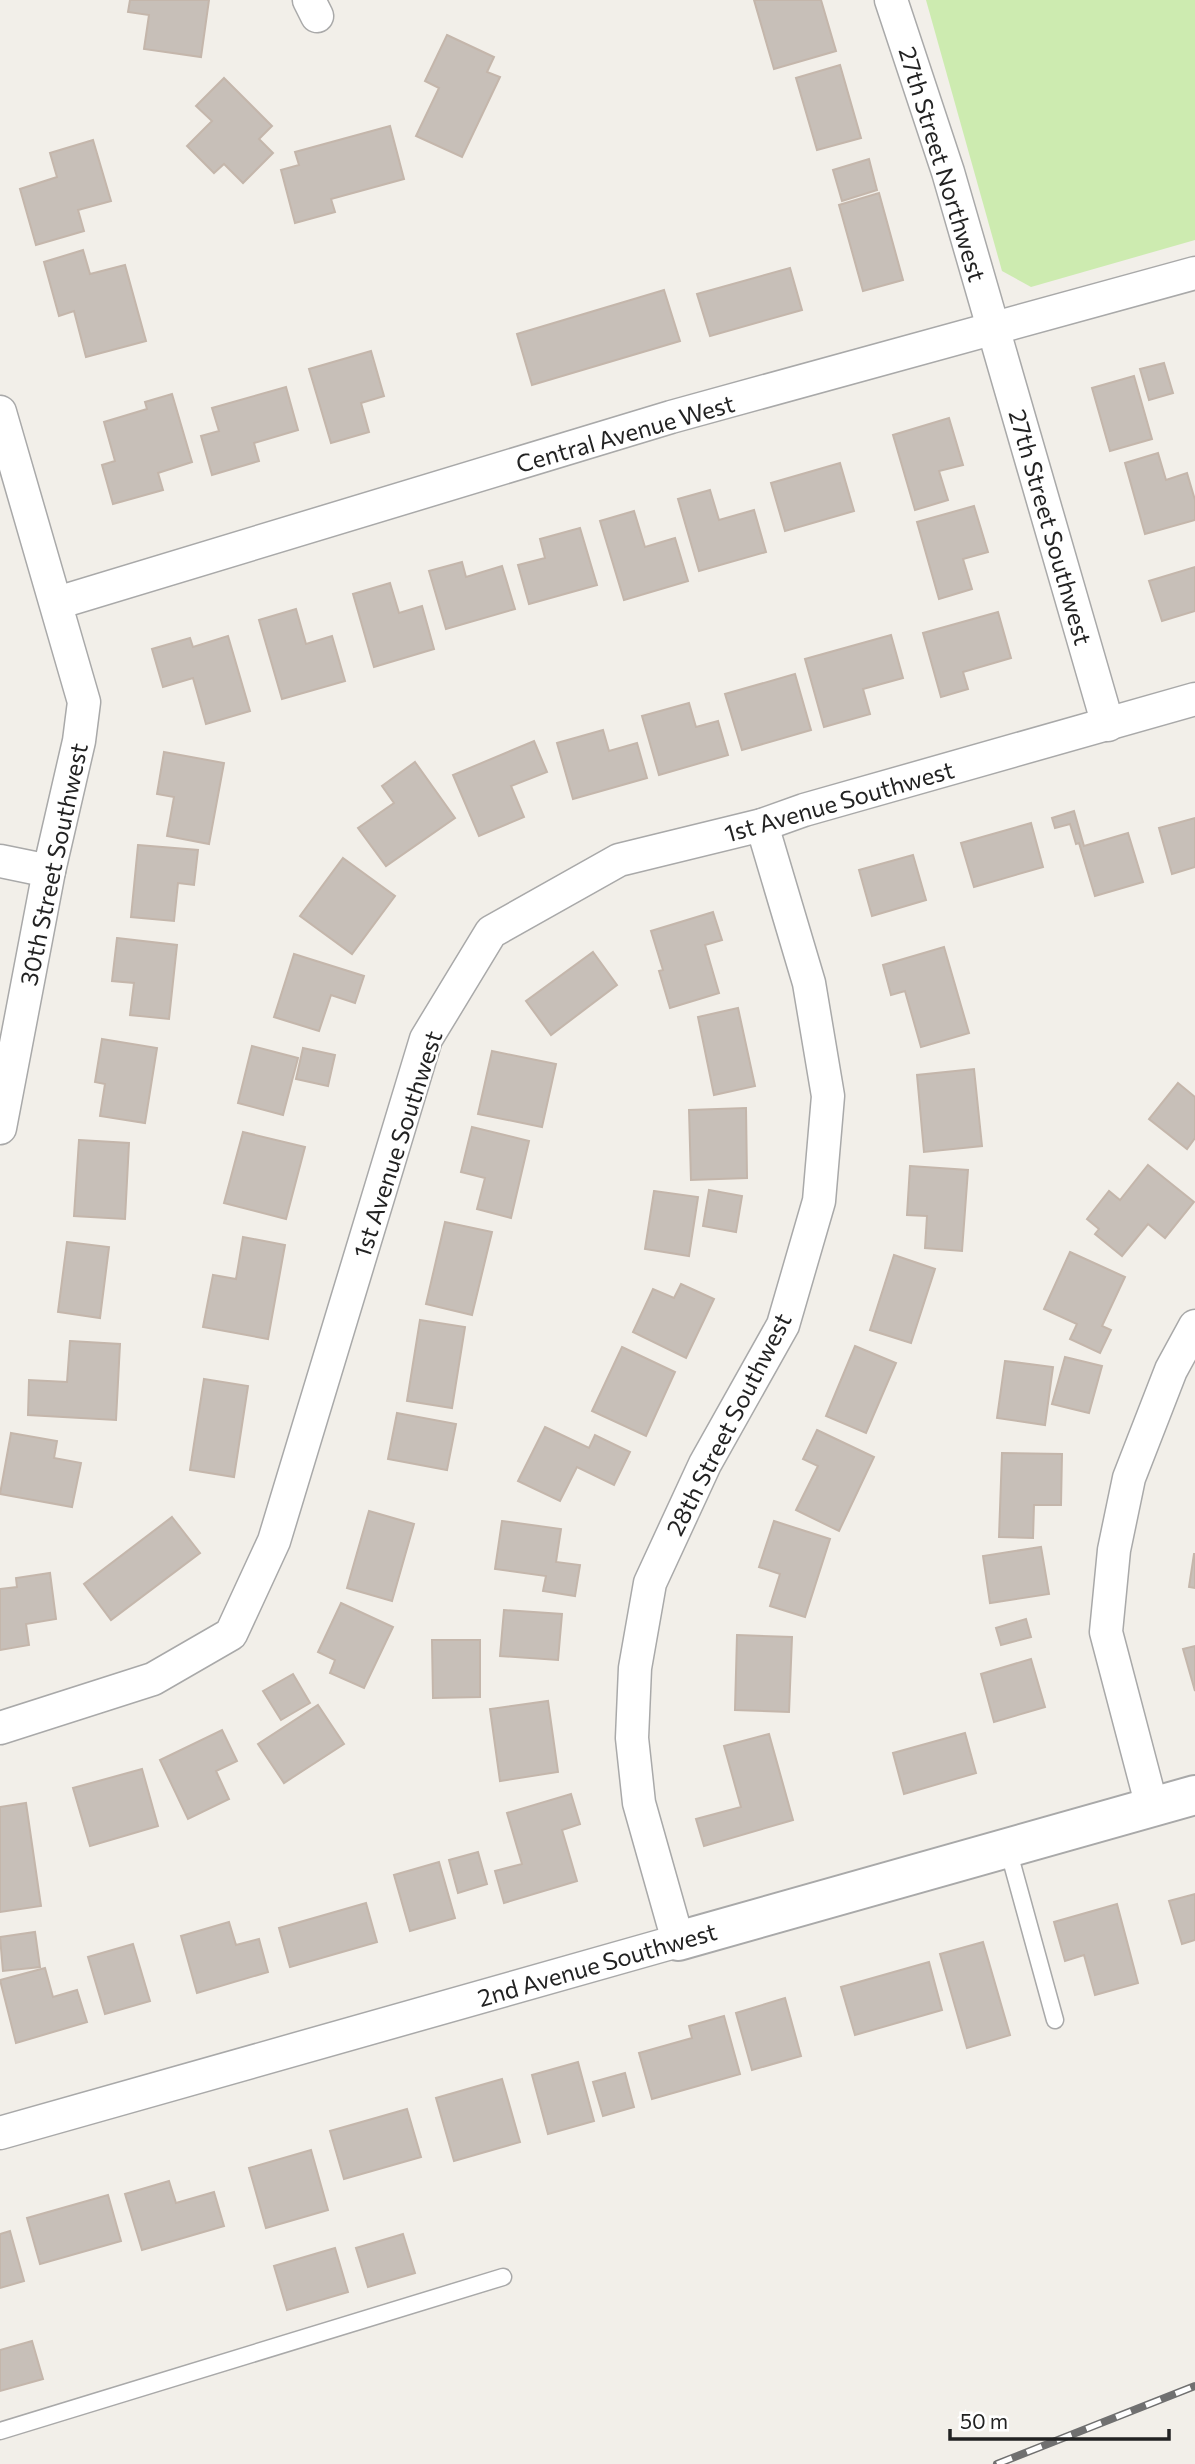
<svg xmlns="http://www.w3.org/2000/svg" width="1195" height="2464" viewBox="0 0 1195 2464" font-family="Commissioner,sans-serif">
	<rect width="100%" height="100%" fill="#f2efe9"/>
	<path fill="#cdebb0" d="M926,0H1195V240L1031,287L1002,271Z"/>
	<g fill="#c7bfb8" stroke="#c4b6ab" stroke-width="2">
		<path d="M130,0H209L201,57L144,49L149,15L128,12Z"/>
		<path d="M754,0H821L836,51L774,69Z"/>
		<path d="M447,35L494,57L487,72L500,77L462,157L416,136L439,88L425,81Z"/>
		<path d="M840,65L861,138L817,150L796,78Z"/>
		<path d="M224,78L272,126L259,139L273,153L243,183L224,164L214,173L187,146L212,121L196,106Z"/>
		<path d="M390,126L404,179L331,199L335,212L295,223L281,170L299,165L295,152Z"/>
		<path d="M93,140L111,201L78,210L84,231L36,245L20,189L57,177L50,153Z"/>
		<path d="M869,159L877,190L842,201L833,170Z"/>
		<path d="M879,193L903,280L863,291L839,205Z"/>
		<path d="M83,250L90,274L125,265L146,341L86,357L74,311L59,316L44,262Z"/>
		<path d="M790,268L802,310L710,336L697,294Z"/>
		<path d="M664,290L680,341L532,385L517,334Z"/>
		<path d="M371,351L384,396L361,403L369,432L331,443L309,369Z"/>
		<path d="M1164,363L1173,393L1149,400L1140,369Z"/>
		<path d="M1134,376L1152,439L1110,451L1092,388Z"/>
		<path d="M286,387L298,430L254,443L259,461L212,475L201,436L219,431L212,408Z"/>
		<path d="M172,394L192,462L158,473L163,490L113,504L102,465L115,461L104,422L147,409L145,402Z"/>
		<path d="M949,418L963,465L939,471L948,500L915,510L893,435Z"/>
		<path d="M1158,453L1166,480L1187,473L1195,500V520L1145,534L1125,463Z"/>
		<path d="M840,463L854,511L785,531L771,483Z"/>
		<path d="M710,490L719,520L754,510L766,552L699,571L678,499Z"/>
		<path d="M974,506L988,552L963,559L972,589L939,599L917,522Z"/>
		<path d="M634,511L645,547L675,538L688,581L624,600L600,521Z"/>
		<path d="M580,528L597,585L529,604L518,565L545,558L540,539Z"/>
		<path d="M462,562L466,577L502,566L515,609L446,629L429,571Z"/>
		<path d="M1195,567V611L1162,621L1149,581Z"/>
		<path d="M390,583L399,613L422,606L434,649L374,667L353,594Z"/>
		<path d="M296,609L306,644L332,636L345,681L282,699L259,620Z"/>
		<path d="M998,612L1011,658L963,672L968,689L941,697L923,633Z"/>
		<path d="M891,635L903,678L863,689L870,714L824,727L805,659Z"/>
		<path d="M228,636L250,711L206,724L193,678L163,687L152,649L190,638L193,647Z"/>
		<path d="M795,674L811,730L742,750L725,694Z"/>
		<path d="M689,703L696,727L718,721L728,755L659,775L642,716Z"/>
		<path d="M603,730L609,751L637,743L647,778L573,799L557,743Z"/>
		<path d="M534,741L547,772L511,786L524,817L479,836L453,775Z"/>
		<path d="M164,752L224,763L209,844L167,836L174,797L157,794Z"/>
		<path d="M415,762L455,818L386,866L358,828L394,803L382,786Z"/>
		<path d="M1074,811L1084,846L1128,833L1143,882L1095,896L1079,843L1076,844L1070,824L1055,828L1052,818Z"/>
		<path d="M1195,818V867L1172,874L1159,828Z"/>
		<path d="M1031,823L1043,867L974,887L961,843Z"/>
		<path d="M138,845L198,850L194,885L178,883L174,921L131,917Z"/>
		<path d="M913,855L926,900L872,916L859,870Z"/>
		<path d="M343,858L395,896L352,954L300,916Z"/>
		<path d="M713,912L722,940L705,945L719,993L670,1008L659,971L663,970L651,931Z"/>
		<path d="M117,938L177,945L169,1019L130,1015L134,983L112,981Z"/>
		<path d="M944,947L969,1033L921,1047L905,991L891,995L883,965Z"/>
		<path d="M593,952L617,985L551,1035L526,1001Z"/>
		<path d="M294,954L364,976L355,1003L331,995L319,1031L274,1017Z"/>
		<path d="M738,1008L755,1086L714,1095L698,1017Z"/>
		<path d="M102,1039L157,1048L145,1123L100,1116L105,1084L95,1082Z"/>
		<path d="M252,1046L298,1058L283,1115L238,1103Z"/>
		<path d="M303,1048L335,1055L328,1086L296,1079Z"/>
		<path d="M492,1051L556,1064L542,1127L478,1114Z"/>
		<path d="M974,1069L982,1146L924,1152L917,1075Z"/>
		<path d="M1178,1083L1195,1097V1138L1187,1149L1149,1119Z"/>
		<path d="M746,1108L747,1178L691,1180L689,1110Z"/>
		<path d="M472,1127L529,1141L511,1218L477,1209L485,1178L461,1172Z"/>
		<path d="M243,1132L305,1147L286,1219L224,1203Z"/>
		<path d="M79,1140L129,1143L125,1219L74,1216Z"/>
		<path d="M1148,1165L1194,1202L1165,1238L1148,1224L1122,1256L1095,1234L1099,1229L1087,1219L1109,1191L1120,1200Z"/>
		<path d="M910,1166L968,1170L962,1251L925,1248L927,1216L907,1215Z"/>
		<path d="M709,1190L742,1196L736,1232L703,1226Z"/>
		<path d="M654,1191L698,1197L689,1256L645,1249Z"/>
		<path d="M445,1222L492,1232L472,1315L426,1304Z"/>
		<path d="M243,1237L285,1245L268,1339L203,1327L213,1275L236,1279Z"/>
		<path d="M67,1242L109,1247L100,1318L58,1312Z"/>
		<path d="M1070,1252L1125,1277L1102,1326L1111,1330L1100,1353L1070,1339L1077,1324L1044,1309Z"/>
		<path d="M894,1255L935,1269L911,1343L870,1330Z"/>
		<path d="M681,1284L714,1299L686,1358L633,1332L653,1289L674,1298Z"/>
		<path d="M420,1320L465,1327L452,1408L407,1401Z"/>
		<path d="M70,1341L120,1344L116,1420L28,1415L29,1380L67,1382Z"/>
		<path d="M855,1346L896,1363L866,1433L826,1416Z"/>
		<path d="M622,1347L675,1372L646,1436L592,1411Z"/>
		<path d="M1065,1357L1102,1366L1089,1413L1052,1404Z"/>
		<path d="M1005,1361L1053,1367L1045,1425L997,1418Z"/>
		<path d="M204,1379L248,1386L234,1477L190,1470Z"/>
		<path d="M397,1413L456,1424L447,1470L388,1459Z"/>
		<path d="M545,1427L589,1448L595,1435L630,1452L614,1485L577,1467L560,1501L518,1481Z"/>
		<path d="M817,1430L874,1457L839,1531L796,1510L818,1466L803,1459Z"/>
		<path d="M11,1433L57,1441L54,1458L81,1463L72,1507L0,1494Z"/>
		<path d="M1002,1453L1062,1454L1061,1505H1034L1033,1538L999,1537Z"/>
		<path d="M369,1511L414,1524L392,1601L347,1588Z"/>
		<path d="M172,1517L200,1553L111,1620L84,1584Z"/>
		<path d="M502,1521L561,1529L556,1562L580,1565L575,1596L543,1591L546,1576L495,1569Z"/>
		<path d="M774,1521L830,1539L805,1617L770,1606L780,1574L759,1567Z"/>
		<path d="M1041,1547L1049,1594L990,1603L983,1556Z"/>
		<path d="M1194,1554H1195V1588L1189,1587Z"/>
		<path d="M50,1573L56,1619L26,1624L29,1645L0,1650V1589L17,1587L16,1578Z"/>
		<path d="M341,1603L393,1627L364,1688L330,1673L335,1660L318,1652Z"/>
		<path d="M504,1610L562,1614L558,1660L500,1656Z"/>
		<path d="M1026,1619L1031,1637L1001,1645L996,1628Z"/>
		<path d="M737,1635L792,1637L789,1712L735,1710Z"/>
		<path d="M432,1640H480V1697L433,1698Z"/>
		<path d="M1195,1646V1691L1183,1649Z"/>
		<path d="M1031,1659L1045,1707L994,1722L981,1674Z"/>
		<path d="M293,1674L310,1703L281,1720L263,1691Z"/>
		<path d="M548,1701L558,1772L500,1781L490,1709Z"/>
		<path d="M318,1705L344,1744L284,1783L258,1744Z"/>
		<path d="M222,1730L237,1761L216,1771L229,1799L188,1819L160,1760Z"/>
		<path d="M965,1733L976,1773L904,1794L893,1753Z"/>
		<path d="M769,1734L793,1820L704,1846L696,1819L741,1807L724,1746Z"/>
		<path d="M142,1769L158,1826L90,1846L73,1788Z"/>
		<path d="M571,1794L580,1824L562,1830L577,1881L504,1903L495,1871L522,1864L507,1813Z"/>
		<path d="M26,1803L41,1906L0,1912V1807Z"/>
		<path d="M478,1852L487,1884L458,1893L449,1860Z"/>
		<path d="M439,1862L455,1918L410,1931L394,1875Z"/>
		<path d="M1195,1894V1940L1182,1944L1169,1901Z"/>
		<path d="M366,1903L377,1942L290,1967L279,1928Z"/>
		<path d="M1117,1904L1138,1983L1095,1995L1084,1955L1065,1961L1054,1922Z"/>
		<path d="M229,1922L236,1945L259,1939L268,1972L197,1993L181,1936Z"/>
		<path d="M35,1932L40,1967L3,1971L0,1937Z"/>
		<path d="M983,1942L1010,2035L967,2048L940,1954Z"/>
		<path d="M133,1944L150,2001L105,2014L88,1957Z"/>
		<path d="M929,1962L942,2010L855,2035L841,1987Z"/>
		<path d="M45,1968L53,1997L77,1990L87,2022L16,2043L0,1980Z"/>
		<path d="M785,1998L801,2056L752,2070L736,2013Z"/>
		<path d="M724,2016L740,2074L652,2099L639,2053L692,2038L689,2026Z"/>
		<path d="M578,2062L594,2121L548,2134L532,2075Z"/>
		<path d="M625,2073L634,2107L603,2116L593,2082Z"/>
		<path d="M502,2079L520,2142L454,2161L436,2098Z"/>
		<path d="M407,2109L421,2157L344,2179L330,2131Z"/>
		<path d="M311,2150L328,2210L266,2228L249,2168Z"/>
		<path d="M169,2181L176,2203L214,2192L224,2226L142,2250L125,2194Z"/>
		<path d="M108,2195L121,2241L40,2264L27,2218Z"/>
		<path d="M10,2231L24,2281L0,2288V2234Z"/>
		<path d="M403,2234L415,2273L368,2287L356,2248Z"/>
		<path d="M335,2248L348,2292L287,2310L274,2266Z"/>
		<path d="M32,2341L43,2379L0,2391V2350Z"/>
	</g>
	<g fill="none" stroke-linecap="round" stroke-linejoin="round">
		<g stroke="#a9a9a9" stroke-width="19">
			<g id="service">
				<path d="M1008,1849L1055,2020"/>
				<path d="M0,2431L503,2277"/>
			</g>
		</g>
		<g stroke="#a9a9a9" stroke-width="35">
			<g id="minor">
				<path d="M309,0L317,16"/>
				<path d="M891,0L948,172L1108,725"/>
				<path d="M0,412L84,702L79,741L49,871L0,1128"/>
				<path d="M57,603L671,417L1195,273"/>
				<path d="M0,861L49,871"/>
				<path d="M0,1728L153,1679L231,1634L274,1541L426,1039L491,932L619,860L762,825L804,810L1195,699"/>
				<path d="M1152,1807L1106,1632L1114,1550L1129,1478L1171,1370L1195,1326"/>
				<path d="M0,2133L678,1941L639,1803L632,1738L635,1668L650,1583L705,1464L783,1325L819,1201L828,1096L809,983L762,825"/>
			</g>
		</g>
		<g stroke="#a9a9a9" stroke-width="42">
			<path id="tertiary" d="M678,1941L1195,1795"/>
		</g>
		<use href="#service" stroke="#fff" stroke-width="16"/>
		<use href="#minor" stroke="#fff" stroke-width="32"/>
		<use href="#tertiary" stroke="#fff" stroke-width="38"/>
		<g stroke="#707070" stroke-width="8">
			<path id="rail" d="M997,2464L1195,2386"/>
		</g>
		<use href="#rail" stroke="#fff" stroke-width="5" stroke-dasharray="16" stroke-linecap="butt"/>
	</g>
	<g text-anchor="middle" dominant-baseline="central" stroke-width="5" stroke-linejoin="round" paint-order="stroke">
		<g font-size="24" fill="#222" stroke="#fff">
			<text transform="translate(943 164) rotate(73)">27th Street Northwest</text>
			<text transform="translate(625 433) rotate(-16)">Central Avenue West</text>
			<text transform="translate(1051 527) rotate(74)">27th Street Southwest</text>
			<text transform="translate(839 801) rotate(-16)">1st Avenue Southwest</text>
			<text transform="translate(53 864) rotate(-78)">30th Street Southwest</text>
			<text transform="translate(397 1144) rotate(-72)">1st Avenue Southwest</text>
			<text transform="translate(728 1424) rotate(-63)">28th Street Southwest</text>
			<text transform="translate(597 1964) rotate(-16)">2nd Avenue Southwest</text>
		</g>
	</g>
	<path d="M950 2429v10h219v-10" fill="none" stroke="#222222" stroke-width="3.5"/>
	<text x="960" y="2429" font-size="21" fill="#222222" stroke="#ffffff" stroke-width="5" paint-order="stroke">50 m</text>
</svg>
